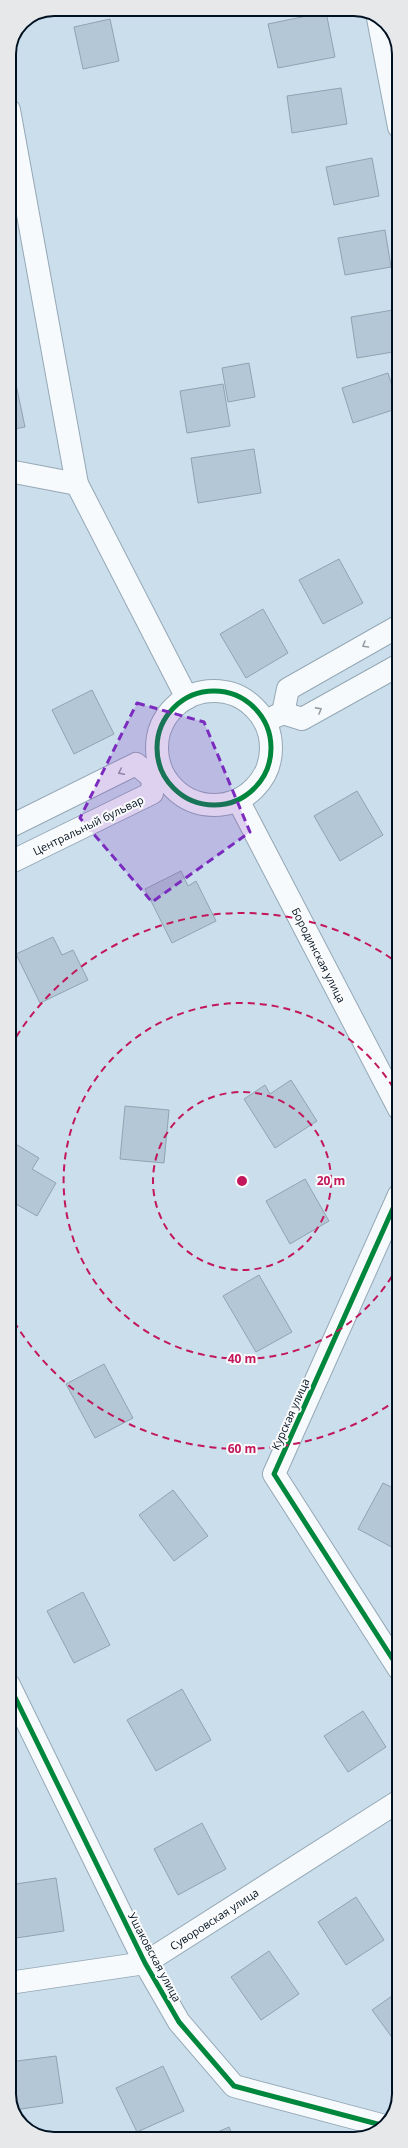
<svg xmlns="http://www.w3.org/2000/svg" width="408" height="2148" viewBox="0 0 408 2148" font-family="'Open Sans',sans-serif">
	<rect width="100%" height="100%" fill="#cbdeec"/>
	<g fill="#b4c7d6" stroke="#90a3b1">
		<path d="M326,12L335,57L278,68L268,24Z"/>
		<path d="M110,19L119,61L83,69L74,27Z"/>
		<path d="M341,88L347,124L292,133L287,96Z"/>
		<path d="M372,158L379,196L334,205L326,167Z"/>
		<path d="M385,230L391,267L345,275L338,238Z"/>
		<path d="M399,309V351L357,358L351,317Z"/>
		<path d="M249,363L255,397L228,402L222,368Z"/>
		<path d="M388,373L399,408L353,423L342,388Z"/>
		<path d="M14,375L25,427L9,430V376Z"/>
		<path d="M223,384L230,426L187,433L180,391Z"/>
		<path d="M254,449L261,493L198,503L191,458Z"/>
		<path d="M339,559L363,603L323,624L299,580Z"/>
		<path d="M263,609L288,653L246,678L220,634Z"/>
		<path d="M92,690L114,734L74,754L52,710Z"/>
		<path d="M357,791L383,835L340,861L314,816Z"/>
		<path d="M181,871L188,886L196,881L216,921L172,943L145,889Z"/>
		<path d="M53,937L62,955L73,950L88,980L40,1003L16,954Z"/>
		<path d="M291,1080L317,1121L275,1148L244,1099L265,1085L270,1094Z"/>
		<path d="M125,1106L169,1110L164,1163L120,1159Z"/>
		<path d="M14,1143L39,1158L32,1169L56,1183L37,1216L9,1200V1151Z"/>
		<path d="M305,1179L329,1221L290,1244L266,1201Z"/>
		<path d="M259,1275L292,1332L256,1352L223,1296Z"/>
		<path d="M104,1364L133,1418L95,1438L66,1384Z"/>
		<path d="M383,1483L399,1491V1551L358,1529Z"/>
		<path d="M173,1490L208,1536L174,1561L139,1515Z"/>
		<path d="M83,1592L110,1645L74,1663L47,1611Z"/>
		<path d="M182,1689L211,1740L156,1771L127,1720Z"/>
		<path d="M363,1711L386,1747L348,1772L324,1736Z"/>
		<path d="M202,1823L226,1869L178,1895L154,1849Z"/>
		<path d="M56,1878L64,1931L9,1939V1885Z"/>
		<path d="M356,1897L384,1940L346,1965L318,1922Z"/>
		<path d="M269,1951L299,1994L261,2020L231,1977Z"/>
		<path d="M399,1991V2047L372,2010Z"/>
		<path d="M56,2056L63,2103L14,2110L9,2100V2062Z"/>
		<path d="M163,2066L184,2111L137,2132L116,2088Z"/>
		<path d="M229,2127L234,2139H202Z"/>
	</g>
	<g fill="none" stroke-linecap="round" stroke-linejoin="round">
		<g stroke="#95a8b6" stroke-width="24">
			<g id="minor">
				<path d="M378,18L399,127"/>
				<path d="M9,110L77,484L187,698"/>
				<path d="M9,471L77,484"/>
				<circle cx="214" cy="748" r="57"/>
				<path d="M283,713L288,689L399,626"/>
				<path d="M270,719L283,713L302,719L399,665"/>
				<path d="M238,800L399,1109"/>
				<path d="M9,827L136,764L153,778"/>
				<path d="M9,863L152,793L153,778"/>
				<path d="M399,1195L274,1474L399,1669"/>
				<path d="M9,1685L145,1963L179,2022L234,2086L385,2126"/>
				<path d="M9,1983L145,1963L399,1801"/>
			</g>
		</g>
		<use href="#minor" stroke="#f7fafc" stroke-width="22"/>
		<g stroke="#fbfbfb" stroke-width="8">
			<g id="cycleway">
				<circle cx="214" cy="748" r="57"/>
				<path d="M399,1195L274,1474L399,1669"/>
				<path d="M9,1685L145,1963L179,2022L234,2086L385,2126"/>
			</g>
		</g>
		<use href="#cycleway" stroke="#00873e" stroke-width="5"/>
	</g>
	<defs><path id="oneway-chevron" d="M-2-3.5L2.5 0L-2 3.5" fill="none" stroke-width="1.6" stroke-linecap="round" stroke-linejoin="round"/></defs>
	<g stroke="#949da5">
		<use href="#oneway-chevron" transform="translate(365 645) rotate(150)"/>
		<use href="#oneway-chevron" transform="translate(319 710) rotate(-29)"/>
		<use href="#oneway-chevron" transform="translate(121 772) rotate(154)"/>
	</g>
	<path fill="#7b2cbf" fill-opacity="0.2" stroke="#7b2cbf" stroke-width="3" stroke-dasharray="8 5" stroke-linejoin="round" d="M137,703L204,722L250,832L152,902L80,818Z"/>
	<g fill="none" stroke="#c2185b" stroke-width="2" stroke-dasharray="7 5">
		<circle cx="242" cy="1181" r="89"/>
		<path d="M398 1266A178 178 0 1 1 398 1096"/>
		<path d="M398 1399A268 268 0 0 1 10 1315M10 1047A268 268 0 0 1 398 963"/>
	</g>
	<g text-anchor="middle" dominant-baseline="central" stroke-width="4" stroke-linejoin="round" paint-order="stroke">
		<g font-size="11" fill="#001222" stroke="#fbfbfb">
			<text transform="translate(88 825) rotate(-26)">Центральный бульвар</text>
			<text transform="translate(319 955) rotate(63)">Бородинская улица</text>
			<text transform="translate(290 1414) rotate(-66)">Курская улица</text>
			<text transform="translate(214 1919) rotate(-33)">Суворовская улица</text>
			<text transform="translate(155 1957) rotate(62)">Ушаковская улица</text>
		</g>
	</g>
	<path d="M0 0H408V2148H0ZM54 16H354A38 38 0 0 1 392 54V2094A38 38 0 0 1 354 2132H54A38 38 0 0 1 16 2094V54A38 38 0 0 1 54 16Z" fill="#e7e8ea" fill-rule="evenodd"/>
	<path fill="none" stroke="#001222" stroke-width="2" d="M54 16H354A38 38 0 0 1 392 54V2094A38 38 0 0 1 354 2132H54A38 38 0 0 1 16 2094V54A38 38 0 0 1 54 16Z"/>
	<circle cx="242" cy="1181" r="6" fill="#c2185b" stroke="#fbfbfb" stroke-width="2"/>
	<g font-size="12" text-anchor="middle" font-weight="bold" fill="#c2185b" stroke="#fbfbfb" stroke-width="4" stroke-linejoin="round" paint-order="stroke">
		<text x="331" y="1185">20 m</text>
		<text x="242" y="1363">40 m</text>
		<text x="242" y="1453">60 m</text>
	</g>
</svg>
